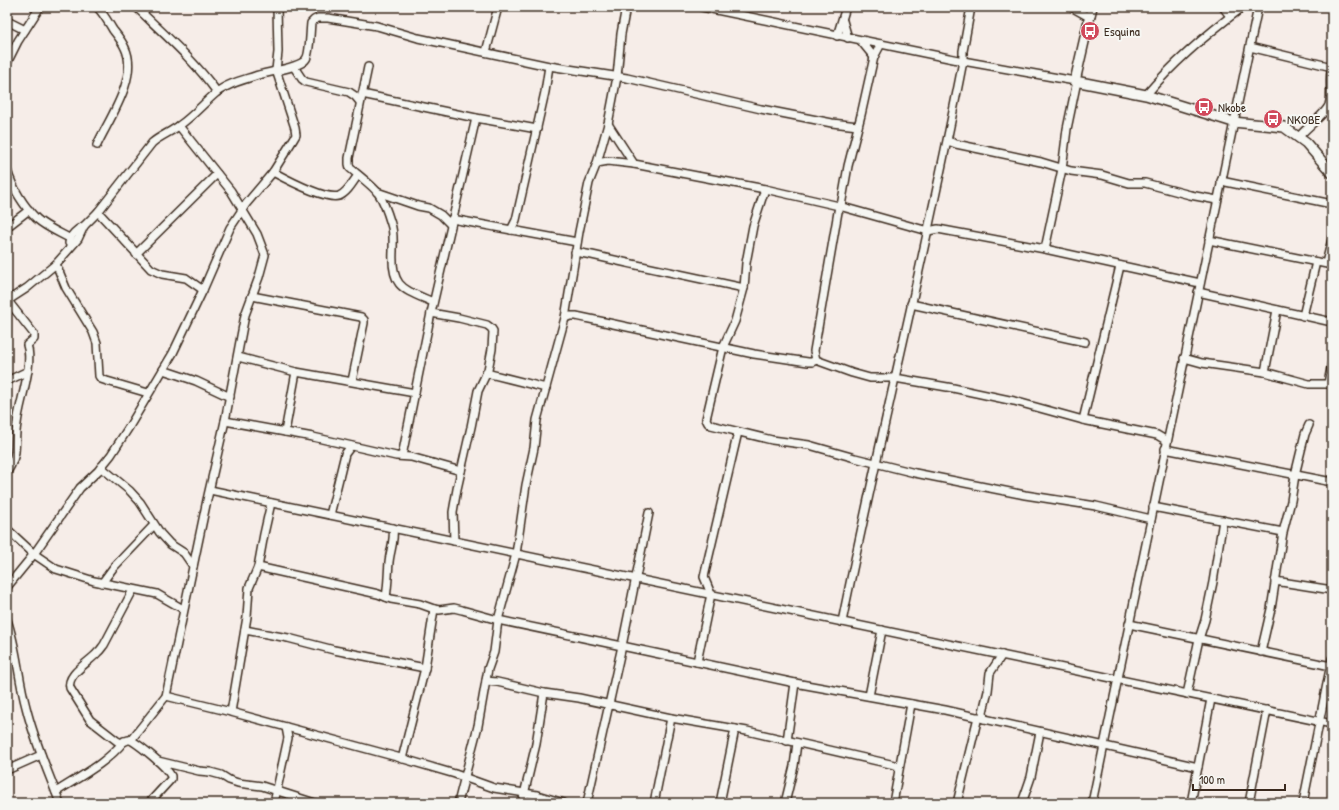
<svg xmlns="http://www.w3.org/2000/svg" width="1339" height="810" viewBox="0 0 1339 810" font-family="'Patrick Hand',sans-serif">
	<rect width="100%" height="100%" fill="#f6ede8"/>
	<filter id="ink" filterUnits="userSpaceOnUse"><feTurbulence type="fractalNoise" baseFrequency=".025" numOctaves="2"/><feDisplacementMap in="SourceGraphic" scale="8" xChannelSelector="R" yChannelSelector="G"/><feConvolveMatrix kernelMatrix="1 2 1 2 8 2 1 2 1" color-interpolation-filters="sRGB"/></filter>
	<g filter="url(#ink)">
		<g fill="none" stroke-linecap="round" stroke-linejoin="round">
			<g stroke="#3b2a1e" stroke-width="10">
				<g id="minor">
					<path d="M136,7C164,34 194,60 217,92"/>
					<path d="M702,7L963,61L1075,81"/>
					<path d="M1071,7L1089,17"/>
					<path d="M1223,7L1230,16"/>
					<path d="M7,21L25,30"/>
					<path d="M843,21L848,38"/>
					<path d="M837,36L846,7"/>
					<path d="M861,41L874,57"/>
					<path d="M1250,47L1332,67"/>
					<path d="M486,52L498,7"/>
					<path d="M7,63L18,41L40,7"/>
					<path d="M294,67L302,79L306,82L349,92L355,96L360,102"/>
					<path d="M368,67L349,158V164L350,168C357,174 373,186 378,193C384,201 388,214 391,224C394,232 393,242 393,251C391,288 403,289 433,302"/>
					<path d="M362,94L476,118L537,129"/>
					<path d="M1146,95C1174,62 1208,33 1243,7"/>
					<path d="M608,124L634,164L765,189L839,206L928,231L938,229L1045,249L1200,283"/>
					<path d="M1298,138C1305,128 1325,115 1329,105C1333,94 1328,79 1332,67"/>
					<path d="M948,141L956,144L1041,162L1071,171L1102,175L1129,183H1145L1190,195L1217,200"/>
					<path d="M97,145C109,119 139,77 125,48C122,41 117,35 113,30C108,22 104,14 97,7"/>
					<path d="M597,163L608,124L617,77L621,34L626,7"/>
					<path d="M7,170C12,187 24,207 37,219C46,227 58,232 69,238"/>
					<path d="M273,172C286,179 325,200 339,196C347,193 353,182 358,175"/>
					<path d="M1221,181L1332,204"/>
					<path d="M765,189L753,226L746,263L744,288L735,321L723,347L706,419L708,423L711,425L772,440L809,445L855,458L915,473L1025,495L1096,506L1151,519"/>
					<path d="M377,192L418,206L429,208L441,215L451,225"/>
					<path d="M839,206L814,351L816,360L852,373L870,378H895L953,388L1014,401L1083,420L1157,435L1167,441"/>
					<path d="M841,206L848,166L861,115L874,57L881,44"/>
					<path d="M98,212L151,269L162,274L186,278L203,290"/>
					<path d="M452,219L577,242"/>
					<path d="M7,227L29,210"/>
					<path d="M511,230L516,220L545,92L549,66"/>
					<path d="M1209,240L1332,265"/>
					<path d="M69,243C70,235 77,229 84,226"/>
					<path d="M1045,249L1062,169L1067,129L1077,81"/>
					<path d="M575,252L592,255L632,264L744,288"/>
					<path d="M136,254L217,174"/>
					<path d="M1326,263L1332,239"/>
					<path d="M56,264L66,288L93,332L97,343L99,376L101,379L107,381L148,393"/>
					<path d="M1198,292L1332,322"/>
					<path d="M252,296L361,317L364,320V323L352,381"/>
					<path d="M7,301L27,288L56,264L78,239L84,226L98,212L152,143C160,136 171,132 180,125C193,116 204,103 216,93C226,84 243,80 255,76C266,72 301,68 306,59C310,54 310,31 311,23L314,20L318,18H328L377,26L418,38L549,66L627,78L761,109L832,123L858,126"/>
					<path d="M911,304L1085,342"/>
					<path d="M431,313L459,318L487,325L491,328L493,331L492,349L488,370L478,391L471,427L457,489L453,512L454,541"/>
					<path d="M1303,316L1316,262"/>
					<path d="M565,318L570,316H576L754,354L808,362H812L816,360"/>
					<path d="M238,357L296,372L415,393"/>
					<path d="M1184,358L1202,363L1265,372L1309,384H1332"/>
					<path d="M163,370L196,381L230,397"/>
					<path d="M1265,372L1277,310"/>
					<path d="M486,373L546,388"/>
					<path d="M7,381L28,371"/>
					<path d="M1328,384L1332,362"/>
					<path d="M1083,420L1120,266"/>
					<path d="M225,421L313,437L396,456L411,457L461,471"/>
					<path d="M285,432L296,372"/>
					<path d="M1165,449L1332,482"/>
					<path d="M402,456L431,313L476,118"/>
					<path d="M101,467L130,491L140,502L160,533L170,544L184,553L193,566"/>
					<path d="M7,472C11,466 14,459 15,452C16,443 15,434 17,424C19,403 34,365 27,345L34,339V334L8,301"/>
					<path d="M210,490L1332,724"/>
					<path d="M1153,507L1283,532"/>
					<path d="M330,515L345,454L351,446"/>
					<path d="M7,529L34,554L56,569L94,581L157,594L183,609"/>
					<path d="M258,567L378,594L391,599L420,604L434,609L439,610L454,608L462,610L498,620L622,646L795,683L945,710L1198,767"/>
					<path d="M1275,581L1332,590"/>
					<path d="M102,583L113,568L154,525"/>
					<path d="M7,587L34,554L80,488L98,471L111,455L129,427L173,353L203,290L230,228L246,204L273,172L293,140L296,135L295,128L276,70L278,52L277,7"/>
					<path d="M386,597C388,586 388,574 389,562C390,551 395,540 393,528"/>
					<path d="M7,620C17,648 18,678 26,707C34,740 48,772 60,803"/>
					<path d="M842,622C880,434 927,249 963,61V51L971,7"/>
					<path d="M1129,624L1331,666"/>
					<path d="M245,630L288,638L334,650L425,668"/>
					<path d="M1261,652L1271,609L1283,532L1291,501L1295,475L1305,434L1309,425"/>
					<path d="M697,662L711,594L704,577L738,432"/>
					<path d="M486,681L497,682L544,693L579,698L671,718L747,731L899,766"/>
					<path d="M1187,694L1199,639L1205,620L1213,582L1223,520"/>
					<path d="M166,696L231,712L397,757L455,774L494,788L537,795L564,803"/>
					<path d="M869,696L882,630"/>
					<path d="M231,712L247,617L249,588L258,567L264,534L271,503"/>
					<path d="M984,719L983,712L988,691L990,673L1002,655"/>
					<path d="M131,740H128L121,743L117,741L90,720L70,688C66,674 90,662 98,652C101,650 102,647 104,645L133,590"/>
					<path d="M787,741L795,683"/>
					<path d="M402,759L425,668L434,609"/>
					<path d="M158,761L199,771L210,772L221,775L229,780L238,783L262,786L315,803"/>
					<path d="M7,770L41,755"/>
					<path d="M56,792C79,777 107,763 124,741"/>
					<path d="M149,803L171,779V776C166,766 142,747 131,740L166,696L207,500L225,421L245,315L259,277L265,255L257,234L231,191L179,126"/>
					<path d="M274,803L288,738L286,727"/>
					<path d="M458,803L478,726L488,669L494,652L498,620L516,554L526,485L534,448L537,420L565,318L579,232L589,183L597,163L608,161L634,164"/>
					<path d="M522,803L536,744L544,693"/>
					<path d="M587,803L622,646L649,513"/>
					<path d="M654,803L671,718"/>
					<path d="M720,803L735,729"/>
					<path d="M785,803L794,766L797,743"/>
					<path d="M893,803L911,704"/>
					<path d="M957,803L978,717"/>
					<path d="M1022,803L1031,777L1040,732"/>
					<path d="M1092,803L1258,7"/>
					<path d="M1191,803L1211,699"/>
					<path d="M1249,803L1267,710"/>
					<path d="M1303,803L1332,659"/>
				</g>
			</g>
			<g stroke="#3b2a1e" stroke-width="12">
				<path id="tertiary" d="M1092,7L1075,81L1146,95L1233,122L1284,127L1306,143L1332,173"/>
			</g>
			<use href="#minor" stroke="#f6f6f2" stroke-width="7"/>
			<use href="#tertiary" stroke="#f6f6f2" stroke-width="9"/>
		</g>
	</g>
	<defs>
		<g id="bus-disc" transform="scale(1)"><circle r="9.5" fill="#d1495b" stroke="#f6f6f2"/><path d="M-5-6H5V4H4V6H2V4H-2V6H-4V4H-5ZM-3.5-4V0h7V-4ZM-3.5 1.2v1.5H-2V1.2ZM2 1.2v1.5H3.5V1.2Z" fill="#fff"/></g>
	</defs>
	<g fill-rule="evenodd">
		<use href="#bus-disc" x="1090" y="31"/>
		<use href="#bus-disc" x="1204" y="107"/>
		<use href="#bus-disc" x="1273" y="119"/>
	</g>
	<g text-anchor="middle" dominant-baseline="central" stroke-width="4" stroke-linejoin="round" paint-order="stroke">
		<g font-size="13" fill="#3b2a1e" stroke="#f6f6f2" text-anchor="start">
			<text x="1104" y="31">Esquina</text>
			<text x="1218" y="107">Nkobe</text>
			<text x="1287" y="119">NKOBE</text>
		</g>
	</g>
	<rect width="1339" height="810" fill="none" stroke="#f6f6f2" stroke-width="24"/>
	<rect x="12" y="12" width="1315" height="786" fill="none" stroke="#3b2a1e" stroke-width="1.5" filter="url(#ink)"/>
	<path d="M1193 784v6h92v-6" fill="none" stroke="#3b2a1e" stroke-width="2"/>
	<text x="1199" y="784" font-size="12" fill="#3b2a1e" stroke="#f6f6f2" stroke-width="3" paint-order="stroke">100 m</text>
</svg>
